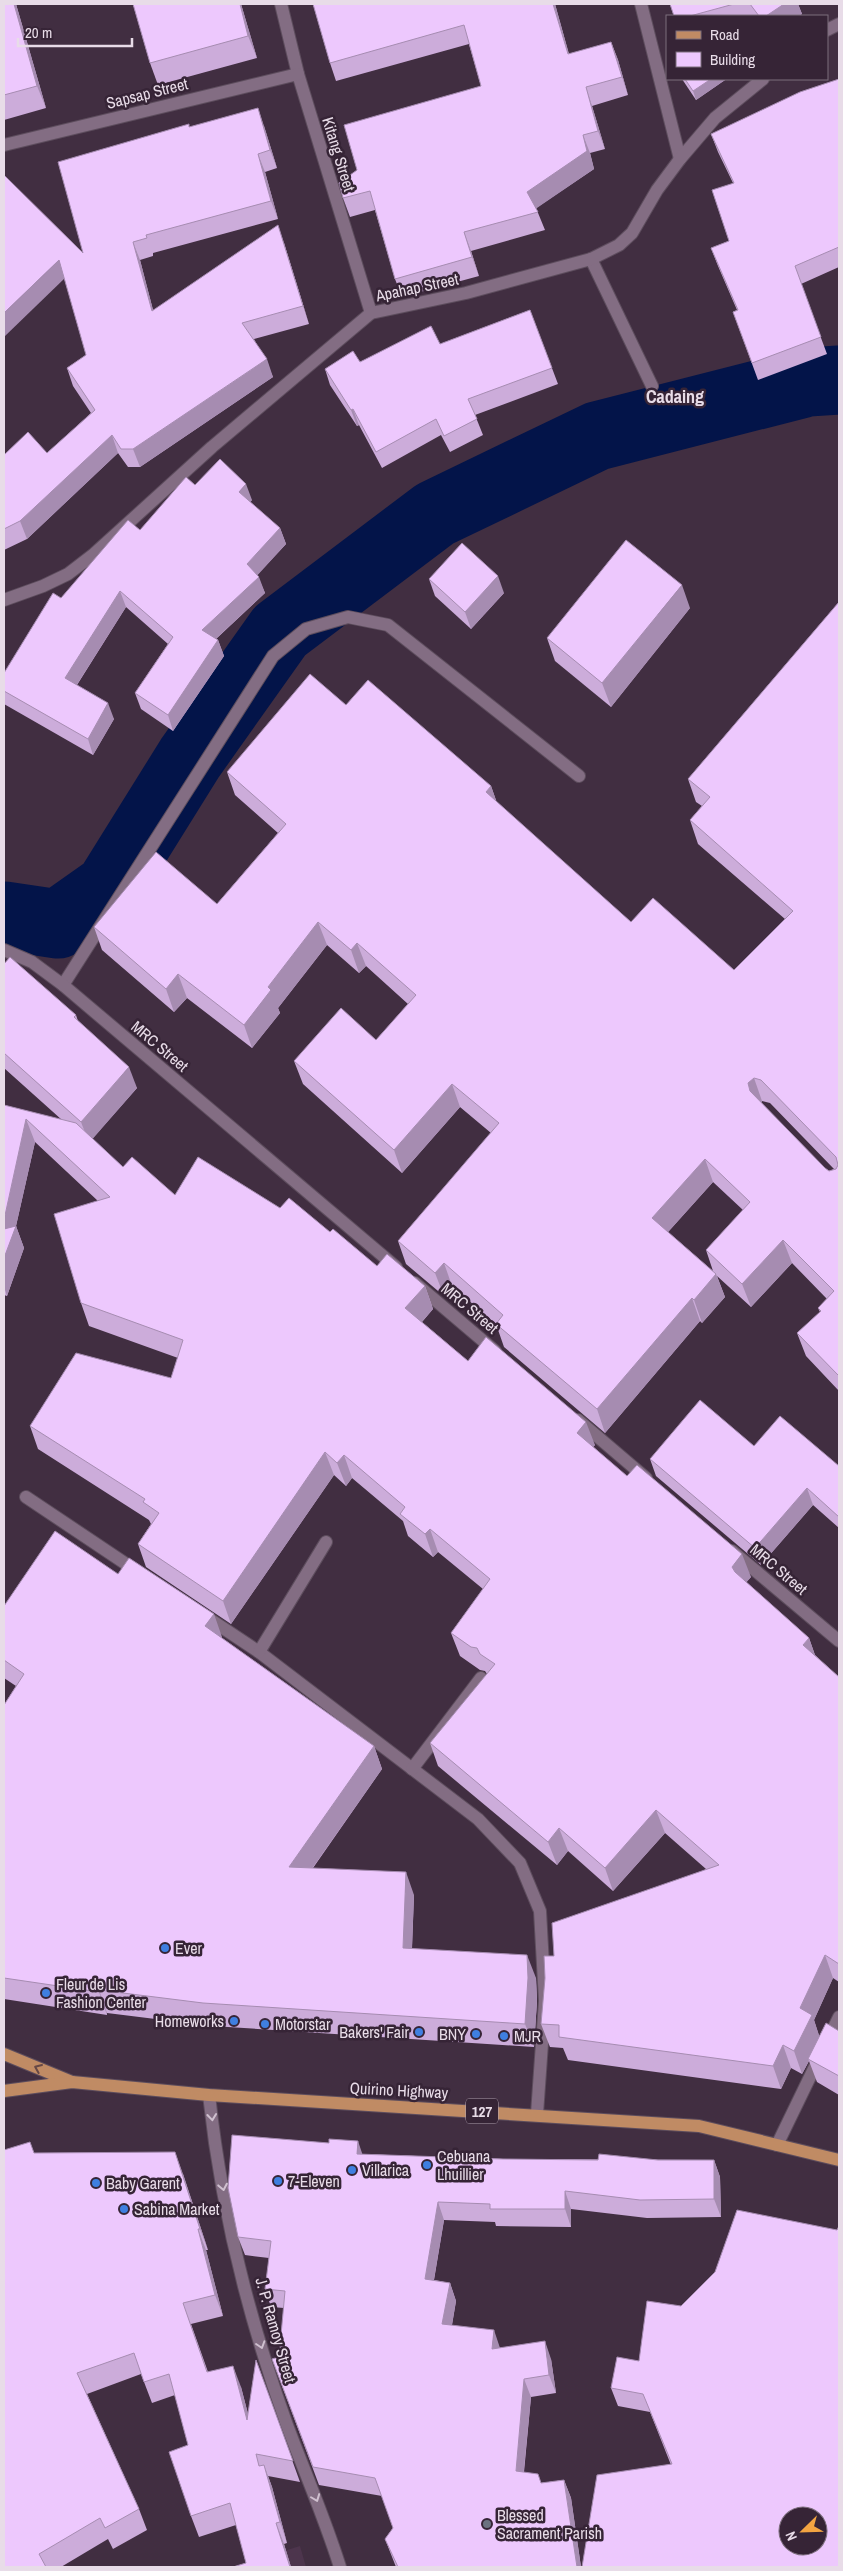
<svg xmlns="http://www.w3.org/2000/svg" width="843" height="2571" viewBox="0 0 843 2571" font-family="'Archivo Narrow',sans-serif">
	<rect width="100%" height="100%" fill="#412e41"/>
	<path fill="#4d354d" d="M300,2546L306,2567H232Z"/>
	<g fill="none" stroke-linecap="round" stroke-linejoin="round">
		<path stroke="#031449" stroke-width="69" d="M4,916L58,924L109,888L190,758L280,631L435,514L597,436L808,382L839,380"/>
		<g stroke="#5d4d5d" stroke-width="14">
			<g id="lane">
				<path d="M591,259L652,386"/>
				<path d="M63,985L273,656L306,629L348,617L388,625L579,776"/>
				<path d="M26,1497L138,1572"/>
				<path d="M205,1616L259,1652L478,1819L520,1863L540,1911L545,2001L537,2114"/>
				<path d="M259,1652L326,1542"/>
				<path d="M412,1769L481,1678"/>
			</g>
		</g>
		<g stroke="#5d4d5d" stroke-width="14">
			<g id="street">
				<path d="M281,4L298,74L371,313"/>
				<path d="M641,4L680,159"/>
				<path d="M827,30L839,24"/>
				<path d="M4,145L298,74"/>
				<path d="M4,600L43,586L68,574L94,554L212,447L371,313L466,293L591,259L619,245L632,233L657,190L680,159L715,118L763,79"/>
				<path d="M4,950L32,962L63,985L396,1267"/>
				<path d="M415,1283L495,1351"/>
				<path d="M578,1420L646,1478"/>
				<path d="M732,1551L839,1641"/>
				<path d="M777,2145L839,2017"/>
			</g>
		</g>
		<g stroke="#5d4d5d" stroke-width="14">
			<path id="secondary" d="M209,2095C221,2207 249,2320 287,2425C305,2473 325,2519 340,2567"/>
		</g>
		<g stroke="#5d4d5d" stroke-width="14">
			<g id="primary">
				<path d="M4,2054L72,2082"/>
				<path d="M4,2091L72,2082L209,2095L699,2126L839,2160"/>
			</g>
		</g>
		<use href="#lane" stroke="#836d83" stroke-width="12"/>
		<use href="#street" stroke="#836d83" stroke-width="12"/>
		<use href="#secondary" stroke="#836d83" stroke-width="12"/>
		<use href="#primary" stroke="#c08b64" stroke-width="12"/>
	</g>
	<g fill="#ccacda" fill-rule="evenodd">
		<path d="M4,4H16L46,108L4,120Z"/>
		<path d="M133,4H241L257,58L158,85L150,63Z"/>
		<path d="M313,4H555L569,54L611,42L618,60L628,95L592,106L605,149L590,153L594,169L536,208L545,230L471,251L479,276L402,297L395,279L375,210L350,217L343,198L481,86L469,44L336,81L330,63Z"/>
		<path d="M670,4H798L802,14L798,16H674Z"/>
		<path d="M682,79H724L725,80L696,100Z"/>
		<path d="M839,79V267L801,284L827,354L758,380L733,312L737,310L718,266L711,248L729,241L733,183L718,152L711,134Z"/>
		<path d="M264,126L277,168L265,172L278,219L153,253V256L140,260L153,310L284,243L309,324L254,339L273,377L140,467H128L118,453L27,539L4,550V455L47,453L91,413L73,386L67,368L86,355L83,253L190,127Z"/>
		<path d="M530,310L558,384L475,415L483,435L450,452L441,435L382,468L359,425L357,426L330,385L325,369L440,344Z"/>
		<path d="M195,485L252,500L250,502L280,528L286,544L257,575L265,593L216,639L218,640L224,656L173,731L141,709L135,693L168,644L126,607L77,685L114,719L93,755L4,704V673L61,598Z"/>
		<path d="M429,579L504,593L471,629L435,596Z"/>
		<path d="M839,602V1391L806,1356L797,1333L820,1312L818,1308L827,1299L792,1263L751,1307L717,1276L725,1297L702,1323L700,1321L605,1433L504,1347L496,1324L452,1286L444,1296L406,1264L398,1241L491,1133L460,1107L402,1173L303,1084L294,1061L376,1040L408,1004L366,966L359,973L327,945L278,1008L280,1013L252,1048L187,998L174,1012L102,950L94,927L217,904L278,833L235,795L227,772L346,705L491,786L497,803L631,922L734,970L785,919L698,844L690,820L702,806L696,802L688,779ZM762,1101L770,1103L834,1169L829,1171L825,1168L761,1103ZM713,1182L743,1210L706,1250L713,1271L668,1232Z"/>
		<path d="M690,608L611,707L555,661L547,638Z"/>
		<path d="M4,964L76,1015L78,1021L137,1088L92,1139L123,1167L175,1195L280,1208L330,1232L377,1266L425,1286L433,1309L422,1322L468,1361L595,1445L593,1447L627,1476L751,1577L746,1582L809,1638L815,1655L839,1677V1982L833,1978L814,2020L819,2036L839,2031V2095L817,2082L809,2061L802,2074L791,2068L781,2089L568,2060L563,2048L550,2047L541,2024L554,1956L706,1869L665,1833L613,1891L568,1851L557,1865L438,1766L430,1743L487,1674L485,1671L480,1670L460,1656L451,1633L483,1589L438,1552L433,1557L408,1536L403,1521L352,1478L346,1486L334,1475L231,1624L146,1567L138,1544L151,1524L149,1520L38,1449L30,1426L171,1378L178,1358L89,1326L81,1303L98,1201L35,1142L16,1226L24,1248L7,1296L4,1295V1105L62,1120L4,1068Z"/>
		<path d="M754,1446L839,1466V1528L813,1505L761,1565L656,1476L650,1459Z"/>
		<path d="M118,1574L222,1637V1638L374,1746L382,1769L313,1868L414,1895L412,1949L536,1978L537,2001L534,2047L212,2026L107,2013V2015L4,1999V1705L16,1686L4,1678V1606Z"/>
		<path d="M329,2143L362,2154L503,2159L714,2160L720,2177L721,2217L647,2218L571,2209V2227L496,2226L495,2222L444,2220L434,2280L450,2283L456,2301L452,2325L500,2348L551,2359L556,2393L531,2397L524,2472L541,2483L564,2480L571,2498L581,2567H396L385,2539L393,2528L382,2496L319,2485L272,2359L279,2357L284,2308L271,2307L265,2289L269,2258L245,2255L238,2237Z"/>
		<path d="M34,2153L183,2174L208,2250H206L223,2316L191,2324L208,2372L241,2387L248,2414L256,2360L300,2482L268,2476L272,2487L287,2543L284,2544L291,2567H233L246,2563L236,2525L199,2537L191,2516L188,2445L175,2395L152,2403L141,2374L87,2394L139,2509L147,2530L113,2549L108,2539L61,2567H4Z"/>
		<path d="M837,2230L839,2567L671,2465L650,2412L618,2406L611,2388L639,2361L681,2306Z"/>
	</g>
	<g fill="#a68cb1">
		<path d="M14,4H16L46,108L37,86Z"/>
		<path d="M240,4H241L257,58L248,36Z"/>
		<path d="M553,4H555L574,73L568,54Z"/>
		<path d="M784,4H798L802,14L798,16H766Z"/>
		<path d="M611,42L618,60L628,95L622,77Z"/>
		<path d="M711,79H724L725,80L696,100L693,91Z"/>
		<path d="M586,87L592,106L605,149L598,131Z"/>
		<path d="M258,108L264,126L277,168L270,150Z"/>
		<path d="M583,135L590,153L594,169L534,210L527,192Z"/>
		<path d="M258,154L265,172L278,219L271,201Z"/>
		<path d="M278,225L284,243L309,324L303,306Z"/>
		<path d="M464,232L471,251L479,276L472,257Z"/>
		<path d="M133,242L140,260L158,329L152,311Z"/>
		<path d="M59,260L65,278L4,337V313Z"/>
		<path d="M267,359L273,377L140,467L133,449Z"/>
		<path d="M353,409L359,425L357,426L351,410Z"/>
		<path d="M112,435L118,453L27,539L20,521Z"/>
		<path d="M246,484L252,500L245,508L239,492Z"/>
		<path d="M280,528L286,544L253,580L247,564Z"/>
		<path d="M498,576L504,593L471,629L465,612Z"/>
		<path d="M259,577L265,593L208,646L202,630Z"/>
		<path d="M682,585L690,608L611,707L602,683Z"/>
		<path d="M120,591L126,607L71,694L65,678Z"/>
		<path d="M218,640L224,656L173,731L168,715Z"/>
		<path d="M108,703L114,719L93,755L88,739Z"/>
		<path d="M491,786L499,809L486,792Z"/>
		<path d="M318,922L327,945L278,1008L280,1013L252,1048L244,1025L268,987Z"/>
		<path d="M357,943L366,966L359,973L351,950Z"/>
		<path d="M178,974L187,998L174,1012L166,989Z"/>
		<path d="M129,1067L137,1088L89,1143L81,1122Z"/>
		<path d="M754,1078L762,1101L756,1106L750,1091L748,1083Z"/>
		<path d="M452,1084L460,1107L402,1173L394,1150Z"/>
		<path d="M26,1119L35,1142L16,1226L24,1248L7,1296L4,1287V1220Z"/>
		<path d="M705,1159L713,1182L660,1241L652,1218Z"/>
		<path d="M783,1240L792,1263L751,1307L742,1284Z"/>
		<path d="M444,1263L452,1286L444,1296L435,1273Z"/>
		<path d="M716,1274L725,1297L702,1323L694,1300Z"/>
		<path d="M425,1286L433,1309L414,1331L405,1308Z"/>
		<path d="M692,1298L700,1321L605,1433L597,1409Z"/>
		<path d="M586,1422L595,1445L585,1456L577,1433Z"/>
		<path d="M325,1452L334,1475L231,1624L223,1601Z"/>
		<path d="M344,1455L352,1478L346,1486L337,1463Z"/>
		<path d="M807,1488L813,1505L761,1565L755,1548Z"/>
		<path d="M430,1529L438,1552L433,1557L425,1534Z"/>
		<path d="M742,1554L751,1577L740,1590L732,1567Z"/>
		<path d="M214,1614L222,1637L214,1649L205,1626Z"/>
		<path d="M809,1638L817,1661L803,1645Z"/>
		<path d="M374,1746L382,1769L297,1890L289,1867Z"/>
		<path d="M656,1810L665,1833L613,1891L605,1868Z"/>
		<path d="M559,1828L568,1851L557,1865L548,1842Z"/>
		<path d="M406,1872L414,1895L411,1971L403,1948Z"/>
		<path d="M527,1955L536,1978L537,2001L534,2047L525,2024Z"/>
		<path d="M825,1955L833,1978L814,2020L820,2038L808,2059L809,2061L802,2074L794,2051L800,2008Z"/>
		<path d="M99,1990L107,2013V2015L99,1992Z"/>
		<path d="M783,2045L791,2068L781,2089L773,2066Z"/>
		<path d="M358,2141L364,2159L357,2154Z"/>
		<path d="M175,2152L183,2174L208,2250L200,2229Z"/>
		<path d="M714,2160L720,2177L721,2217L714,2199Z"/>
		<path d="M565,2191L571,2209V2227L565,2209Z"/>
		<path d="M438,2202L444,2220L431,2297L425,2279Z"/>
		<path d="M198,2229L206,2250L223,2316L215,2295Z"/>
		<path d="M450,2283L456,2301L449,2342L442,2324Z"/>
		<path d="M494,2330L500,2348L498,2367L492,2349Z"/>
		<path d="M545,2341L551,2359L556,2393L549,2375Z"/>
		<path d="M233,2366L241,2387L255,2441L247,2420Z"/>
		<path d="M524,2379L531,2397L522,2489L516,2471Z"/>
		<path d="M264,2465L272,2487L287,2543L280,2522Z"/>
		<path d="M564,2480L571,2498L581,2567H577Z"/>
		<path d="M276,2523L284,2544L291,2567H290Z"/>
	</g>
	<g fill="#edc8fd" stroke="#a68cb1" fill-rule="evenodd">
		<path d="M4,4H14L37,86L4,95Z"/>
		<path d="M133,4H240L248,36L150,63Z"/>
		<path d="M313,4H553L568,54L611,42L622,77L586,87L598,131L583,135L587,151L527,192L538,212L464,232L472,257L395,279L370,191L343,198L339,183L357,170L344,125L481,86L464,25L330,63Z"/>
		<path d="M670,4H734L690,16H674Z"/>
		<path d="M750,4H784L766,16H759Z"/>
		<path d="M685,79H711L693,91Z"/>
		<path d="M839,79V247L795,266L821,337L752,363L733,312L738,310L711,248L729,241L712,190L734,183L711,134L800,92Z"/>
		<path d="M258,108L270,150L258,154L271,201L146,235L147,238L133,242L152,311L278,225L303,306L242,323L267,359L133,449H121L112,435L20,521L4,529V455L28,432L47,453L95,410L67,368L86,355L59,260L4,313V175L83,253L58,162L189,124V127Z"/>
		<path d="M530,310L552,368L468,399L477,419L444,436L436,419L376,452L353,409L351,410L325,369L353,351L360,362L431,326L440,344Z"/>
		<path d="M220,459L246,484L239,492L280,528L247,564L259,577L202,630L218,640L168,715L135,693L173,637L120,591L65,678L108,703L88,739L4,691V673L53,593L61,598L128,520L140,530L186,477L195,485Z"/>
		<path d="M626,540L682,585L602,683L547,638Z"/>
		<path d="M462,543L498,576L465,612L429,579Z"/>
		<path d="M839,602V1376L797,1333L821,1311L818,1308L834,1291L783,1240L742,1284L706,1250L750,1202L705,1159L652,1218L716,1274L694,1300L692,1298L597,1409L496,1324L503,1315L444,1263L435,1273L398,1241L499,1123L452,1084L394,1150L294,1061L341,1008L376,1040L416,995L357,943L351,950L318,922L268,987L271,990L244,1025L178,974L166,989L94,927L156,852L217,904L286,824L227,772L310,674L346,705L368,680L491,786L486,792L631,922L653,898L734,970L793,911L690,820L710,797L688,779ZM754,1078L761,1080L836,1157L838,1165L836,1169L829,1171L825,1168L750,1091L748,1083Z"/>
		<path d="M10,957L76,1015L74,1017L129,1067L81,1122L4,1053V964Z"/>
		<path d="M4,1105L76,1123L123,1167L132,1157L175,1195L198,1157L280,1208L289,1198L330,1232L333,1229L377,1266L387,1254L425,1286L405,1308L468,1361L486,1337L586,1422L577,1433L627,1476L637,1465L742,1554L732,1567L735,1572L809,1638L803,1645L839,1677V1964L825,1955L800,2008L812,2015L794,2051L783,2045L773,2066L559,2037V2025L541,2024L545,1978L544,1956H554L552,1923L719,1865L656,1810L605,1868L559,1828L548,1842L430,1743L495,1664L480,1654L477,1648L471,1647L451,1633L490,1579L430,1529L425,1534L400,1514L405,1507L344,1455L337,1463L325,1452L223,1601L138,1544L159,1513L143,1502L145,1499L30,1426L76,1353L171,1378L183,1340L81,1303L54,1214L110,1197L26,1119L4,1220Z"/>
		<path d="M16,1226L4,1258V1229Z"/>
		<path d="M700,1400L754,1446L780,1416L839,1466V1517L807,1488L755,1548L650,1459Z"/>
		<path d="M55,1531L118,1574L129,1558L214,1614L205,1626L374,1746L289,1867L406,1872L403,1948L527,1955L528,1978L525,2024L203,2003L99,1990V1992L4,1978V1705L24,1674L4,1660V1606Z"/>
		<path d="M826,2023L839,2031V2076L808,2059Z"/>
		<path d="M232,2135L329,2143V2139L358,2141L357,2154L503,2159L598,2160L599,2154L658,2160H714V2199L640,2200L565,2191V2209H490V2204L438,2202L425,2279L450,2283L442,2324L494,2330L492,2349L545,2341L549,2375L524,2379L516,2471L538,2474L541,2483L564,2480L577,2567H398L385,2539L393,2528L375,2478L313,2467L272,2359L279,2357L285,2291L265,2289L271,2241L238,2237L228,2188Z"/>
		<path d="M30,2142L34,2153L175,2152L200,2229H198L215,2295L183,2303L207,2372L233,2366L247,2420L256,2360L293,2461L256,2454L259,2466L264,2465L280,2522L276,2523L290,2567H233L246,2563L230,2503L191,2516L169,2452L188,2445L169,2374L144,2382L134,2353L77,2373L139,2509L105,2528L100,2518L39,2554L46,2567H4V2150Z"/>
		<path d="M737,2210L837,2230L839,2226V2567H582L597,2475L672,2464L643,2394L611,2388L617,2357L639,2361L647,2301L681,2306L715,2272ZM788,2516H818V2546H788Z"/>
	</g>
	<defs><path id="oneway-chevron" d="M-2-3.5L2.5 0L-2 3.5" fill="none" stroke-width="1.6" stroke-linecap="round" stroke-linejoin="round" transform="scale(1.25)"/></defs>
	<use stroke="#664846" href="#oneway-chevron" transform="translate(38 2068) rotate(-157)"/>
	<g stroke="#cfc0cf">
		<use href="#oneway-chevron" transform="translate(212 2117) rotate(84)"/>
		<use href="#oneway-chevron" transform="translate(223 2187) rotate(79)"/>
		<use href="#oneway-chevron" transform="translate(261 2345) rotate(72)"/>
		<use href="#oneway-chevron" transform="translate(316 2498) rotate(69)"/>
	</g>
	<g fill="#3f7fe0" stroke="#362436" stroke-width="2">
		<circle cx="165" cy="1948" r="5"/>
		<circle cx="46" cy="1993" r="5"/>
		<circle cx="234" cy="2021" r="5"/>
		<circle cx="265" cy="2024" r="5"/>
		<circle cx="419" cy="2032" r="5"/>
		<circle cx="476" cy="2034" r="5"/>
		<circle cx="504" cy="2036" r="5"/>
		<circle cx="427" cy="2165" r="5"/>
		<circle cx="352" cy="2170" r="5"/>
		<circle cx="278" cy="2181" r="5"/>
		<circle cx="96" cy="2183" r="5"/>
		<circle cx="124" cy="2209" r="5"/>
	</g>
	<circle fill="#6b7280" stroke="#362436" stroke-width="2" cx="487" cy="2524" r="5"/>
	<g text-anchor="middle" dominant-baseline="central" stroke-width="5" stroke-linejoin="round" paint-order="stroke">
		<rect fill="#362436" stroke="#b3a5b3" stroke-width="1" x="466" y="2098.5" width="32" height="25" rx="4"/>
		<g font-size="15" font-weight="bold" fill="#e8dce8">
			<text x="482" y="2111">127</text>
		</g>
		<g font-size="16" fill="#e8dce8" stroke="#362436">
			<text transform="translate(147 93) rotate(-14)">Sapsap Street</text>
			<text transform="translate(339 154) rotate(73)">Kitang Street</text>
			<text transform="translate(417 287) rotate(-12)">Apahap Street</text>
			<text transform="translate(160 1046) rotate(40)">MRC Street</text>
			<text transform="translate(470 1308) rotate(40)">MRC Street</text>
			<text transform="translate(779 1569) rotate(40)">MRC Street</text>
			<text transform="translate(399 2090) rotate(3)">Quirino Highway</text>
			<text transform="translate(276 2330) rotate(74)">J. P. Ramoy Street</text>
		</g>
		<g font-size="16" fill="#e8dce8" stroke="#362436" text-anchor="start">
			<text x="175" y="1948">Ever</text>
			<text x="56" y="1984">Fleur de Lis<tspan x="56" dy="18">Fashion Center</tspan></text>
			<text x="224" y="2021" text-anchor="end">Homeworks</text>
			<text x="275" y="2024">Motorstar</text>
			<text x="409" y="2032" text-anchor="end">Bakers' Fair</text>
			<text x="466" y="2034" text-anchor="end">BNY</text>
			<text x="514" y="2036">MJR</text>
			<text x="437" y="2156">Cebuana<tspan x="437" dy="18">Lhuillier</tspan></text>
			<text x="362" y="2170">Villarica</text>
			<text x="288" y="2181">7-Eleven</text>
			<text x="106" y="2183">Baby Garent</text>
			<text x="134" y="2209">Sabina Market</text>
			<text x="497" y="2515">Blessed<tspan x="497" dy="18">Sacrament Parish</tspan></text>
		</g>
		<g font-size="18" font-weight="bold" fill="#e8dce8" stroke="#362436">
			<text x="675" y="396">Cadaing</text>
		</g>
	</g>
	<rect width="843" height="2571" fill="none" stroke="#e8dce8" stroke-width="10"/>
	<rect x="666" y="15" width="162" height="65" fill="#362436" stroke="#7d6e7d"/>
	<rect x="676" y="31" width="25" height="8" fill="#c08b64" stroke="#7d6e7d"/>
	<text x="710" y="40" font-size="15" fill="#e8dce8">Road</text>
	<rect x="676" y="52" width="25" height="15" fill="#edc8fd" stroke="#7d6e7d"/>
	<text x="710" y="65" font-size="15" fill="#e8dce8">Building</text>
	<g transform="translate(803 2531) rotate(247)"><circle r="24" fill="#362436" stroke="#7d6e7d"/>
	<path d="M0-4L9 19L0 12L-9 19Z" fill="#f3a442"/>
	<text y="-8" font-size="14" font-weight="bold" text-anchor="middle" fill="#e8dce8">N</text>
	</g>
	<path d="M18 38v8h114v-8" fill="none" stroke="#e8dce8" stroke-width="2.5"/>
	<text x="25" y="38" font-size="15" fill="#e8dce8" stroke="#362436" stroke-width="4" paint-order="stroke">20 m</text>
</svg>
